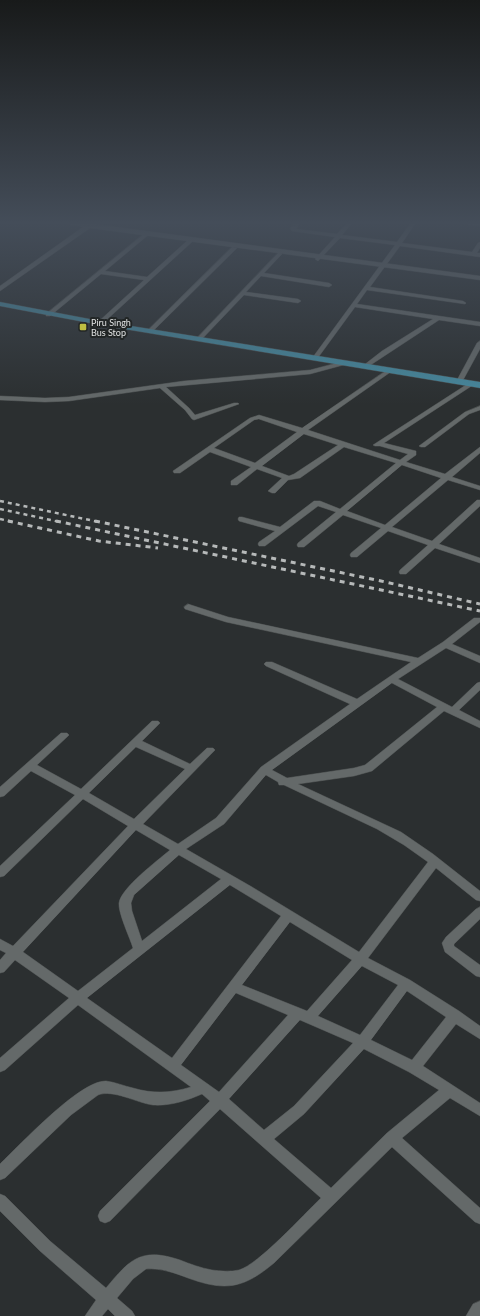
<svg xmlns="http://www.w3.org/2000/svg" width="480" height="1316" viewBox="0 0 480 1316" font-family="Lato,sans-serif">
	<rect width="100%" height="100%" fill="#2b2f30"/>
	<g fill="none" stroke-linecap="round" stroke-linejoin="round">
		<g stroke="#494d4d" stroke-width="1">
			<g id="street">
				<path d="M297,221H302L296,229L337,234L349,221H354L342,235L397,242L412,221H417L402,243L472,252L478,243L480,242V248L477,253H480V257L400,246L370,287L463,301L466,303L465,304L367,290L357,304L480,322V326L439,320L366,368L363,366L364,365L382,351L433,319L355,307L317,359H313V357L395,245L340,238L318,261L315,259L316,258L335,237L292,231L290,228Z"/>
				<path d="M449,221L480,224V226L451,222Z"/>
				<path d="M145,233L148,235L147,236L105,271L147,277L188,240L193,241L102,324L97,323L144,280L101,274L50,316H46V314Z"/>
				<path d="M232,247L237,248L152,332H148V330Z"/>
				<path d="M279,252L282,254L281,255L264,273L329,283L332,285L329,287L261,276L246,292L298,299L301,301L298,303L244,295L201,340H197V338Z"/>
				<path d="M480,341V349L462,382L457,383L456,382L477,343Z"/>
				<path d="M345,361L348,363L347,364L310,374L166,387L189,408L195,415L234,403H238L239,404L194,420L192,419L185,410L160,388L69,401L45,402L0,400V396L45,398L69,397L184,381L310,370Z"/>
				<path d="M390,368L393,370L392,371L308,430L400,460L408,454L380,446H375L373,445L469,383H473V385L384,443L416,451V455L406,462L445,474L480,447V453L452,477L480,486V490L448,480L392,527L432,541L477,500H480V506L439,544L480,558V563L435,548L406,574H400L399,572L400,570L428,545L388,531L357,557H351L350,555L351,553L381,528L343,515L304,547H298L297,545L298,543L336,512L318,506L265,546H259L258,544L259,542L275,531L239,521L238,519L239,517H242L280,527L314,501H320L340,509L396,463L344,447L300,478L288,480L275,493H272L268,491L282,478L257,469L237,485H231V481L251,467L210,452L180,473H174L173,471L250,418L259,415L302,428ZM259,419L297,432L255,463L214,448L254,420ZM304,434L338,445L294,474L289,476L262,466ZM402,465L441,478L385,525L347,511Z"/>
				<path d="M480,406V410L469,414L425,447H421L419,446L465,412Z"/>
				<path d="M188,604L228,617L418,658L443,642L474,618H480V622L452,644L480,656V663L446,648L398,679L452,707L477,683L480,682V690L459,710L480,721V728L444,711L372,771L354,776L298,784L401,832L433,854L480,891V901L476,900L436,868L368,958L410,980L459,1011L480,1026V1039L456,1024L423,1066L480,1103V1116L450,1098L402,1138L480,1208V1224L475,1222L392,1147L274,1263C244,1288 226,1292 188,1278C175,1273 161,1268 146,1269L133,1279L117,1298L132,1311L135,1316H115L108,1309L102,1316H85L96,1300L40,1251L0,1211V1194L5,1196L50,1241L106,1288C130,1259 141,1247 180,1260C190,1264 201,1268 212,1270C220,1271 230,1272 239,1270C259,1264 303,1215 321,1198L220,1109L110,1221L105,1223L100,1221L98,1216L100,1211L210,1101L202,1094C186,1101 170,1106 153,1105C137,1103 113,1089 98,1095L71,1115L5,1178L0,1180V1164C20,1145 80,1080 106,1081C115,1082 124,1086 133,1088C153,1094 171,1093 191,1087L78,1005L5,1070L0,1072V1058L69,998L15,960L4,972L0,973V960L6,953L0,950V939L13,946L128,826L83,799L4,876L0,877V866L75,795L31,771L4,796L0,797V787L61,733H67L69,735L67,737L37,765L81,789L152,721H158L160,723L142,741L190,764L207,748H213L215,750L143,824L178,844L216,818L261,767L350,704L266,666L264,664L266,662H272L357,699L411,662L226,622L185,609L184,607ZM392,683L437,707L365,765L354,768L287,778L272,770ZM136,747L185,769L134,819L89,793ZM266,775L278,782L279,785H284L377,829L404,845L428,862L359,952L252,887L186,849L224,824ZM136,830L170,850C157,861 121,888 119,903C118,913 130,938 133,948L78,991L23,952ZM179,855L221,879L142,941L132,911L131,903L134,895ZM230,885L281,916L172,1058L87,998ZM290,922L352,960L307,1011L242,985ZM362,966L398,985L360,1035L318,1016ZM407,991L446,1017L412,1060L371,1040ZM236,993L288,1015L219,1092L181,1065ZM300,1020L353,1043L294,1106L264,1130L229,1099ZM364,1049L409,1072L439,1090L387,1133L331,1188L274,1139L304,1114Z"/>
				<path d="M480,907V919L454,944V946L480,965V977L476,976L445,952L442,943L446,937L476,909Z"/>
			</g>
		</g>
		<g stroke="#494d4d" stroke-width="1">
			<g id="secondary">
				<path d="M52,221L87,223L92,221L95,223L94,224L480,276V280L90,228L0,291V286L83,227Z"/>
				<path d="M480,1301V1316H466L473,1304Z"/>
			</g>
		</g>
		<g stroke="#494d4d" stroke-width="1">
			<path id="primary" d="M0,302L100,321L480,382V388L100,325L0,306Z"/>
		</g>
		<use href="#street" fill="#646969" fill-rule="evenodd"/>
		<use href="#secondary" fill="#646969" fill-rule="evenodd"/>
		<use href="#primary" fill="#46889d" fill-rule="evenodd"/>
		<g stroke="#b6b9b9" stroke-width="2.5" stroke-dasharray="4 4" stroke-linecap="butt">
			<path d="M0,501L99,522"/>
			<path d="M0,509L60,522"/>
			<path d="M0,519L13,522"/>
		</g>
		<g stroke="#b6b9b9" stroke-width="3" stroke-dasharray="5 5" stroke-linecap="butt">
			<path d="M8,521L99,541L158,548"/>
			<path d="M56,521L480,611"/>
			<path d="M95,521L381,581L480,604"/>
		</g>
	</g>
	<linearGradient id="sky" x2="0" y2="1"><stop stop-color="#181a1a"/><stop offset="0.55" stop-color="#444d59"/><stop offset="1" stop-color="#444d59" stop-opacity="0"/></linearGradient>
	<rect width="480" height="405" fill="url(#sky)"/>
	<rect fill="#bdbf42" stroke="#222626" stroke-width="1.5" x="79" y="323" width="8" height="8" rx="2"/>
	<g text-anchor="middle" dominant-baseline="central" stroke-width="4" stroke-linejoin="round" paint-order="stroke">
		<g font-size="9" fill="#e0e2e2" stroke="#222626" text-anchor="start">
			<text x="91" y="322">Piru Singh<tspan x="91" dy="10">Bus Stop</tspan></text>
		</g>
	</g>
</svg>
